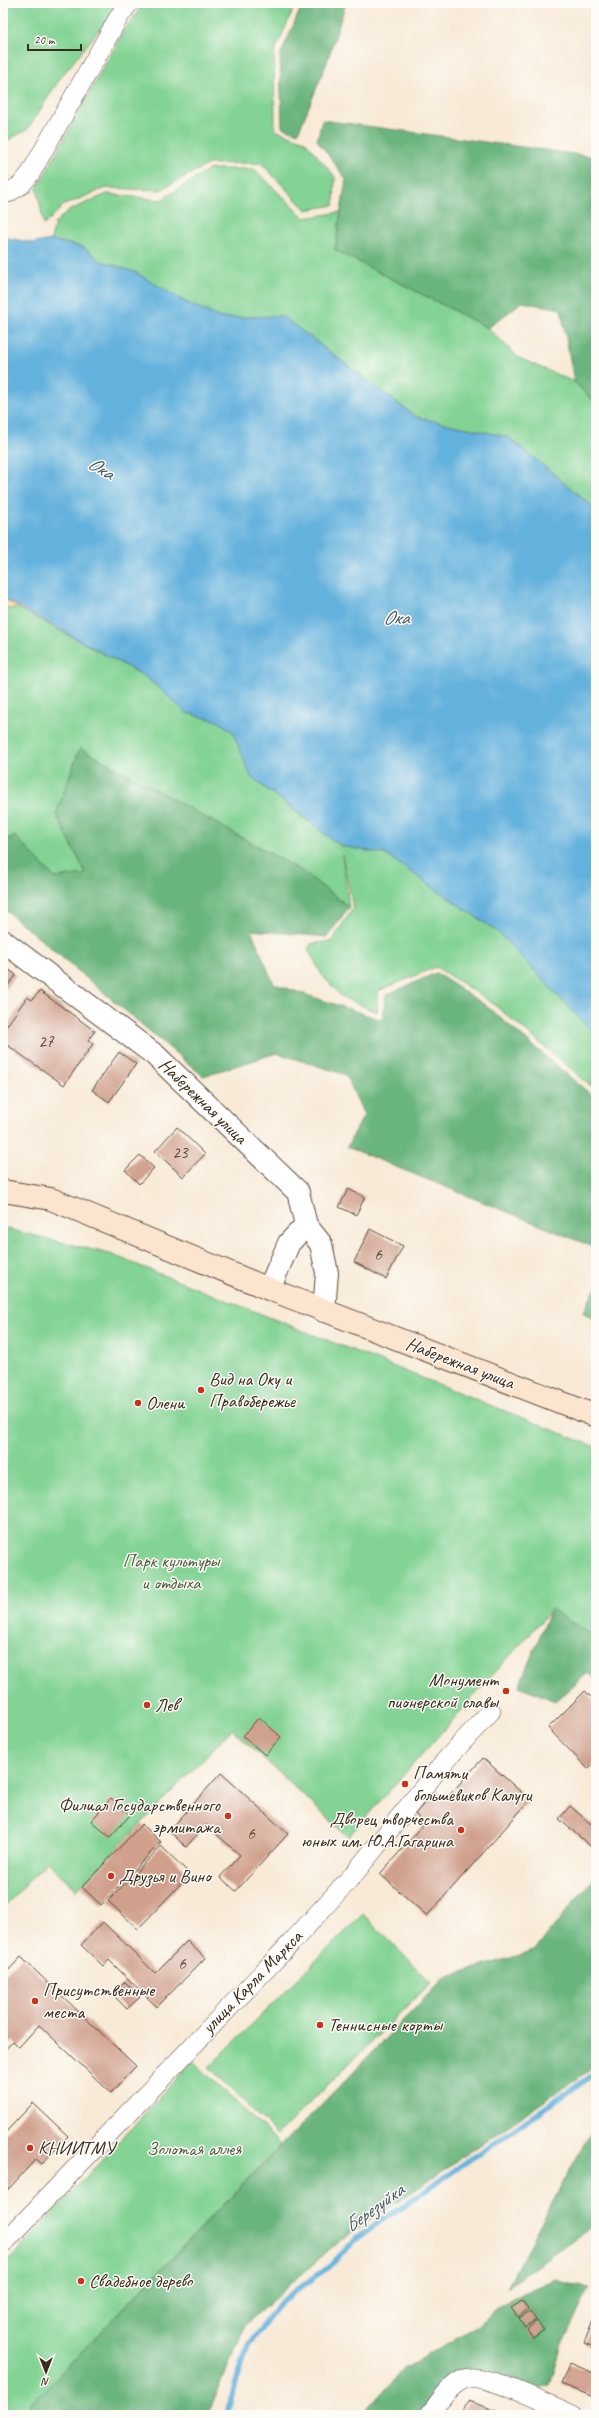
<svg xmlns="http://www.w3.org/2000/svg" width="599" height="2418" viewBox="0 0 599 2418" font-family="Caveat,sans-serif">
	<rect width="100%" height="100%" fill="#fdfcf7"/>
	<filter id="ink" filterUnits="userSpaceOnUse"><feTurbulence type="fractalNoise" baseFrequency=".025" numOctaves="2"/><feDisplacementMap in="SourceGraphic" scale="8" xChannelSelector="R" yChannelSelector="G"/><feConvolveMatrix kernelMatrix="1 2 1 2 8 2 1 2 1" color-interpolation-filters="sRGB"/></filter>
	<filter id="wash" filterUnits="userSpaceOnUse"><feTurbulence type="fractalNoise" baseFrequency=".012" numOctaves="4" result="noise"/><feDisplacementMap in="SourceGraphic" scale="16" xChannelSelector="R" yChannelSelector="G"/><feGaussianBlur stdDeviation="0.9" result="paint"/><feColorMatrix in="noise" values="0 0 0 0 0 0 0 0 0 0 0 0 0 0 0 0 0 1.4 0 .05"/><feComposite in="paint" operator="in"/></filter>
	<g filter="url(#wash)">
		<rect width="100%" height="100%" fill="#f8ead7"/>
		<g fill="#83d394" stroke="#5f7e59">
			<path d="M3,3H121L61,77L28,129L3,143Z"/>
			<path d="M144,3H296L274,53L275,130L305,141L335,177L334,205L306,210L261,163L209,164L160,190L106,188L64,205L44,225L37,188L123,32Z"/>
			<path d="M210,169H254L305,218L341,212L335,250L488,328L519,358L574,382L596,403V509L508,437L416,417L282,316L221,318L185,302L135,272L101,261L83,247L51,240L55,223L68,211L107,194L161,200Z"/>
			<path d="M18,608L146,677L187,713L218,721L233,732L251,777L341,846L385,854L498,932L596,1036V1090L491,1002L436,967L378,991L377,1012L342,997L322,975L308,949L311,944L332,941L353,908L342,855L349,907L302,871L80,748L56,814L86,874L55,878L15,836L3,841V609Z"/>
			<path d="M3,1228L110,1254L596,1447V1638L551,1610L348,1837L232,1729L77,1890L47,1862L3,1908Z"/>
			<path d="M363,1914L431,1983L277,2135L209,2067Z"/>
			<path d="M193,2061L281,2145L20,2415H3V2267Z"/>
		</g>
		<g fill="#6ab57e" stroke="#52704e">
			<path d="M303,3H346L326,65L298,133L282,127L280,56Z"/>
			<path d="M322,120L596,157V403L574,382L561,309L522,302L488,328L335,250L346,179L317,140Z"/>
			<path d="M80,748L302,871L349,907L327,937L251,930L274,984L382,1020L386,995L436,973L485,1005L596,1099V1248L347,1147L364,1115L346,1075L277,1053L203,1076L3,908V841L15,836L55,878L86,874L56,814Z"/>
			<path d="M596,1287V1318L583,1313Z"/>
			<path d="M551,1609L596,1638V1681L588,1673L555,1701L519,1686Z"/>
			<path d="M596,1875V2066L339,2241L245,2325L208,2415H20L445,1977L534,1951Z"/>
			<path d="M596,2122V2224L506,2288Z"/>
			<path d="M555,2279L589,2288L561,2347L550,2385L533,2390L485,2370L420,2415H362L404,2368L478,2326L495,2308Z"/>
		</g>
		<path fill="#eeda9e" stroke="#94825e" d="M3,598L18,608L3,609Z"/>
		<path fill="#64b1dd" stroke="#506e7e" d="M3,237L33,243L51,240L83,247L101,261L135,272L185,302L221,318L282,316L416,417L508,437L596,509V1036L498,932L385,854L341,846L251,777L233,732L218,721L187,713L146,677L3,598Z"/>
		<g fill="none" stroke-linecap="round" stroke-linejoin="round">
			<path stroke="#64b1dd" stroke-width="5.5" d="M226,2415L248,2346L280,2302L329,2267L359,2236L596,2073"/>
		</g>
		<g id="blocks">
			<g fill="#d0a08d">
				<path d="M3,965L16,975L3,992Z"/>
				<path d="M40,991L95,1031L88,1040L93,1044L64,1085L3,1042V1031L27,997L32,1000Z"/>
				<path d="M119,1052L136,1064L109,1102L92,1090Z"/>
				<path d="M177,1127L205,1154L183,1177L155,1151Z"/>
				<path d="M140,1155L154,1168L139,1184L125,1170Z"/>
				<path d="M348,1189L365,1197L356,1215L339,1207Z"/>
				<path d="M370,1229L403,1246L386,1279L354,1262Z"/>
				<path d="M585,1691L596,1702V1761L588,1769L548,1728Z"/>
				<path d="M259,1717L281,1737L265,1755L243,1736Z"/>
				<path d="M483,1758L530,1800L427,1916L380,1874L425,1823L415,1814L434,1792L444,1801Z"/>
				<path d="M221,1773L288,1834L236,1891L220,1877L240,1855L206,1825L186,1847L169,1831Z"/>
				<path d="M111,1798L130,1815L110,1837L91,1821Z"/>
				<path d="M570,1806L591,1824L596,1818V1851L559,1819Z"/>
				<path d="M142,1824L161,1842L101,1905L82,1887Z"/>
				<path d="M161,1846L190,1874L138,1929L108,1901Z"/>
				<path d="M103,1922L155,1973L187,1941L205,1958L157,2007L109,1960L103,1966L81,1945Z"/>
				<path d="M21,1957L136,2066L111,2093L39,2025L19,2047L13,2041L3,2052V1976Z"/>
				<path d="M125,1982L140,1997L127,2009L112,1994Z"/>
				<path d="M33,2103L68,2136L42,2164L36,2159L3,2195V2135Z"/>
				<path d="M522,2301L528,2309L518,2317L511,2308Z"/>
				<path d="M530,2311L536,2320L525,2327L519,2318Z"/>
				<path d="M537,2321L544,2330L533,2338L527,2329Z"/>
				<path d="M593,2321L596,2322V2348L584,2343Z"/>
				<path d="M570,2363L596,2374V2398L561,2384Z"/>
				<path d="M469,2401L506,2415H458Z"/>
			</g>
		</g>
	</g>
	<g filter="url(#ink)">
		<use href="#blocks" fill-opacity="0" stroke="#57473a" stroke-width="1"/>
		<g fill="none" stroke-linecap="round" stroke-linejoin="round">
			<g stroke="#57473a" stroke-width="20">
				<g id="minor">
					<path d="M8,193L21,185L30,174L120,15L129,3"/>
					<path d="M3,2244L291,1943L354,1874L444,1762L491,1711"/>
					<path d="M429,2415C439,2403 452,2380 469,2378C490,2375 551,2406 573,2415"/>
				</g>
			</g>
			<g stroke="#57473a" stroke-width="24">
				<g id="tertiary">
					<path d="M3,941L155,1055L298,1192L306,1225L321,1244L327,1273L324,1311"/>
					<path d="M269,1289L289,1243L306,1225"/>
				</g>
			</g>
			<g stroke="#57473a" stroke-width="24">
				<path id="secondary" d="M3,1191L51,1199L269,1289L596,1416"/>
			</g>
			<use href="#minor" stroke="#fff" stroke-width="19"/>
			<use href="#tertiary" stroke="#fff" stroke-width="22"/>
			<use href="#secondary" stroke="#fbe5cf" stroke-width="22"/>
		</g>
	</g>
	<g fill="#c8321e" stroke="#fdfcf7" stroke-width="1.5">
		<circle cx="201" cy="1390" r="4"/>
		<circle cx="138" cy="1403" r="4"/>
		<circle cx="506" cy="1691" r="4"/>
		<circle cx="147" cy="1705" r="4"/>
		<circle cx="405" cy="1784" r="4"/>
		<circle cx="228" cy="1816" r="4"/>
		<circle cx="461" cy="1830" r="4"/>
		<circle cx="111" cy="1876" r="4"/>
		<circle cx="35" cy="2001" r="4"/>
		<circle cx="320" cy="2025" r="4"/>
		<circle cx="30" cy="2148" r="4"/>
		<circle cx="81" cy="2281" r="4"/>
	</g>
	<g text-anchor="middle" dominant-baseline="central" stroke-width="3" stroke-linejoin="round" paint-order="stroke">
		<g font-size="17" fill="#60483a">
			<text x="46" y="1041">27</text>
			<text x="180" y="1152">23</text>
			<text x="378" y="1254">6</text>
			<text x="251" y="1833">6</text>
			<text x="182" y="1963">6</text>
		</g>
		<g font-size="19" fill="#3b2a1e" stroke="#fdfcf7">
			<text transform="translate(203 1101) rotate(44)">Набережная улица</text>
			<text transform="translate(460 1363) rotate(21)">Набережная улица</text>
			<text transform="translate(252 1982) rotate(-46)">улица Карла Маркса</text>
		</g>
		<g font-size="19" fill="#3b2a1e" stroke="#fdfcf7" text-anchor="start">
			<text x="209" y="1379">Вид на Оку и<tspan x="209" dy="22">Правобережье</tspan></text>
			<text x="146" y="1403">Олени</text>
			<text x="498" y="1680" text-anchor="end">Монумент<tspan x="498" dy="22">пионерской славы</tspan></text>
			<text x="155" y="1705">Лев</text>
			<text x="413" y="1773">Памяти<tspan x="413" dy="22">большевиков Калуги</tspan></text>
			<text x="220" y="1805" text-anchor="end">Филиал Государственного<tspan x="220" dy="22">эрмитажа</tspan></text>
			<text x="453" y="1819" text-anchor="end">Дворец творчества<tspan x="453" dy="22">юных им. Ю.А.Гагарина</tspan></text>
			<text x="119" y="1876">Друзья и Вино</text>
			<text x="43" y="1990">Присутственные<tspan x="43" dy="22">места</tspan></text>
			<text x="328" y="2025">Теннисные корты</text>
			<text x="38" y="2148">КНИИТМУ</text>
			<text x="89" y="2281">Свадебное дерево</text>
		</g>
		<g font-size="19" fill="#515d41" stroke="#fdfcf7">
			<text x="171" y="1561">Парк культуры<tspan x="171" dy="22">и отдыха</tspan></text>
			<text x="194" y="2149">Золотая аллея</text>
		</g>
		<g font-size="20" font-style="italic" fill="#495961" stroke="#fdfcf7">
			<text transform="translate(101 468) rotate(30)">Ока</text>
			<text x="396" y="617">Ока</text>
			<text transform="translate(374 2208) rotate(-36)">Березуйка</text>
		</g>
	</g>
	<rect width="599" height="2418" fill="none" stroke="#fdfcf7" stroke-width="16"/>
	<g transform="translate(46 2372) rotate(180)" stroke="#fdfcf7" stroke-width="3" paint-order="stroke">
	<path d="M0-3L7 15L0 10L-7 15Z" fill="#3b2a1e"/>
	<text y="-6" font-size="11" font-weight="bold" text-anchor="middle" fill="#3b2a1e">N</text>
	</g>
	<path d="M28 44v6h53v-6" fill="none" stroke="#3b2a1e" stroke-width="2"/>
	<text x="34" y="44" font-size="12" fill="#3b2a1e" stroke="#fdfcf7" stroke-width="3" paint-order="stroke">20 m</text>
</svg>
